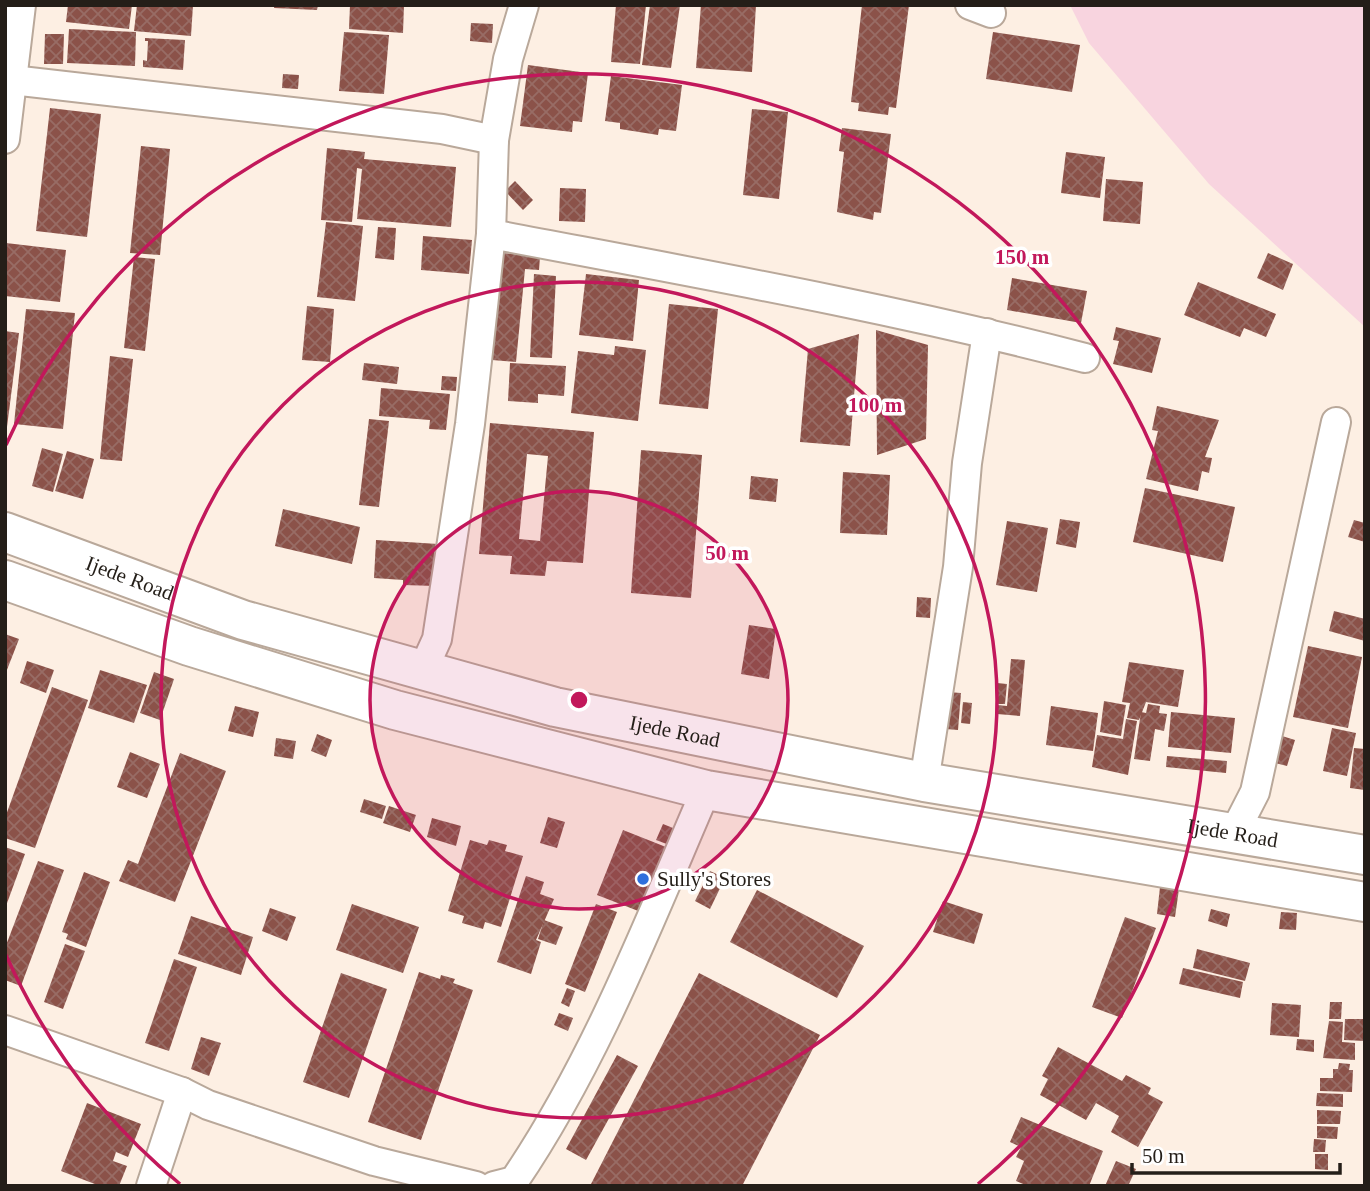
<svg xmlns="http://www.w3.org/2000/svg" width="1370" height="1191" viewBox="0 0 1370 1191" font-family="'Times New Roman',serif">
	<defs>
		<pattern id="building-cross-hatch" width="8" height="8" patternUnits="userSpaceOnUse" patternTransform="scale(1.75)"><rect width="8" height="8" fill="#8b5249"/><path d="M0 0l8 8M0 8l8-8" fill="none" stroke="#986c65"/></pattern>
	</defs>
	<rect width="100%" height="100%" fill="#fdefe3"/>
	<path fill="#f8d4df" d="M1070,5H1365V327L1209,184L1089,43Z"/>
	<g fill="url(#building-cross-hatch)" fill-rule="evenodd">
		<path d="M68,5H132L129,29L66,22Z"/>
		<path d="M137,5H193L191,36L134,31Z"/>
		<path d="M274,5H318L317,10L274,8Z"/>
		<path d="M350,5H404L403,33L349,29Z"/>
		<path d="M616,5H646L640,64L611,62Z"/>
		<path d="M650,5H680L671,68L642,65Z"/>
		<path d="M701,5H756L752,72L696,68Z"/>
		<path d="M862,5H909L896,108L889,107L888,115L858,111L859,103L851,102Z"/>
		<path d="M471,23L493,24L492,43L470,41Z"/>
		<path d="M69,29L136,32L135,66L67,63Z"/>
		<path d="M344,32L389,35L384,94L339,91Z"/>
		<path d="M993,32L1080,45L1072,92L986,79Z"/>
		<path d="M45,34H64L63,64H44Z"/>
		<path d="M145,38L185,40L183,70L143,67V60L147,61L148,41H145Z"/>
		<path d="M528,65L588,73L582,122L573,121L572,132L520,126Z"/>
		<path d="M283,74L299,75L298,89L282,88Z"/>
		<path d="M611,76L682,85L676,131L659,129L658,135L620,129V123L605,121Z"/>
		<path d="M50,108L101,114L87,237L36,231Z"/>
		<path d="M752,109L788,112L779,199L743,195Z"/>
		<path d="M842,128L891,134L881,213L874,212L873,220L837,212L844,152L839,151Z"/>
		<path d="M141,146L170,149L160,255L130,253Z"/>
		<path d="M327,148L365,152L364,159L456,167L451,227L357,219L362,169L357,168L352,222L321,220Z"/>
		<path d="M1066,152L1105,157L1100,198L1061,193Z"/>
		<path d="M1106,179L1143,182L1140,224L1103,221Z"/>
		<path d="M515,181L533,200L523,210L505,191Z"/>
		<path d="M560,188L586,189L585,222L559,221Z"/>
		<path d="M326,222L363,226L355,301L317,297Z"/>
		<path d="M378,227L396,228L394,260L375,258Z"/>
		<path d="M423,236L472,240L469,274L421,270Z"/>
		<path d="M6,243L66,250L60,302L5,296Z"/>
		<path d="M503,253L540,257L539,270L525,269L516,362L492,360Z"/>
		<path d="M1268,253L1293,264L1283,290L1257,278Z"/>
		<path d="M134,257L155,259L145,351L124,348Z"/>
		<path d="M534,274L556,276L552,358L530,357Z"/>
		<path d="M586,274L639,280L633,341L579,335Z"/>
		<path d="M1012,278L1087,291L1081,323L1007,310Z"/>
		<path d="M1198,282L1276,314L1266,337L1244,328L1240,337L1184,315Z"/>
		<path d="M669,304L718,309L708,409L659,404Z"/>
		<path d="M307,306L334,309L330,362L302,360Z"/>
		<path d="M26,309L75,313L63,429L14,424Z"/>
		<path d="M1116,327L1161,338L1152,373L1113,364L1119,341L1113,340Z"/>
		<path d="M876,330L928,345L926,439L877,455Z"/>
		<path d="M5,331L19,333L7,427H5Z"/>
		<path d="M859,334L850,446L800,442L808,349Z"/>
		<path d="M615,346L646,350L638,421L571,413L578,351L614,355Z"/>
		<path d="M110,356L133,359L122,461L100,459Z"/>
		<path d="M364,363L399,367L397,384L362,380Z"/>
		<path d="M510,363L566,366L564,396L538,394V403L508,401Z"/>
		<path d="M442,376L457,377L456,391L441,390Z"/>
		<path d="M381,388L450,394L446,430L429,429L430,420L379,416Z"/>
		<path d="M1157,406L1219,420L1205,457L1212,458L1209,473L1202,471L1198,491L1146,479L1158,431L1152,430Z"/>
		<path d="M369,419L389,421L379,507L359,505Z"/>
		<path d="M490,423L594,432L583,563L547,561L545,576L510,574L512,556L479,554ZM527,454L548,456L540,541L519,539Z"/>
		<path d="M42,448L63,454L53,492L32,486Z"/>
		<path d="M641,450L702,455L691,598L631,593Z"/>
		<path d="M67,451L94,459L83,499L55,491Z"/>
		<path d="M843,472L890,475L887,535L840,533Z"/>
		<path d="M751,476L778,479L776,502L749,499Z"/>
		<path d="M1145,488L1235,507L1223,562L1133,542Z"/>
		<path d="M283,509L360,527L352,564L275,546Z"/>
		<path d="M1060,519L1080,522L1076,548L1056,544Z"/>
		<path d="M1354,520L1365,523V542L1348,537Z"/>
		<path d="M1007,521L1048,528L1037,592L996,585Z"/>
		<path d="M376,540L438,544L436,586L403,585V580L374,578Z"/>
		<path d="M917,597L931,598L930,618L916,617Z"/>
		<path d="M1334,611L1365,619V641L1329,631Z"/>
		<path d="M749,625L776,629L769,679L741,674Z"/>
		<path d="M5,634L19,639L5,675Z"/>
		<path d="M1308,646L1362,657L1348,728L1293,717Z"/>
		<path d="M1011,659L1025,660L1020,716L997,714L998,705L1007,706Z"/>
		<path d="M27,661L54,670L46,693L20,683Z"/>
		<path d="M1129,662L1184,670L1178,707L1146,702L1139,720L1127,718L1130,703L1122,702Z"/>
		<path d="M100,670L147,685L134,723L88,708Z"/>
		<path d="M154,672L174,679L160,720L140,713Z"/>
		<path d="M997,683L1007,684L1005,704H996Z"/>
		<path d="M52,687L88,700L35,848L5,838V818Z"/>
		<path d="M948,692L961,693L958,730L945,729Z"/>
		<path d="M1104,701L1126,705L1121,736L1100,732Z"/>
		<path d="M963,702L972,703L970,724L961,723Z"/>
		<path d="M1148,704L1160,706L1159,713L1167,714L1164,731L1155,729L1150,761L1134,759L1141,712L1146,713Z"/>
		<path d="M235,706L259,712L253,737L228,731Z"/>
		<path d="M1051,706L1098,713L1093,751L1046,745Z"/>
		<path d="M1171,712L1235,718L1231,753L1168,747Z"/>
		<path d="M1126,719L1137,721L1128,775L1092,767L1097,735L1123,739Z"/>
		<path d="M1332,728L1356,733L1347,776L1323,771Z"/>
		<path d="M317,734L332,740L326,757L311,751Z"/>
		<path d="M1282,736L1295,740L1287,766L1275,763Z"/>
		<path d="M276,738L296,741L293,759L274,756Z"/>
		<path d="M1354,748L1365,749V790L1350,788Z"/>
		<path d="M130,752L160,764L147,798L117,787Z"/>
		<path d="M180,753L226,771L175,902L119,881L128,860L138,864Z"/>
		<path d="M1167,756L1227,761L1226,773L1166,767Z"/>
		<path d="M364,799L386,806L382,819L360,812Z"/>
		<path d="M389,806L416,815L410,832L383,823Z"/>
		<path d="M548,817L565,822L557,848L540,843Z"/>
		<path d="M432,818L461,826L456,846L427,837Z"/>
		<path d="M663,824L678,830L672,846L656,840Z"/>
		<path d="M623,830L671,849L646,914L597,895Z"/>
		<path d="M470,840L487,845L489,840L507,845L505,851L523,856L501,927L485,922L483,929L462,923L464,916L448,911Z"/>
		<path d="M5,847L25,854L6,906H5Z"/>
		<path d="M38,861L64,870L21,986L5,980V948Z"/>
		<path d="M710,871L725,878L710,909L695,901Z"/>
		<path d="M84,872L110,882L86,947L66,939L68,934L62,932Z"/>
		<path d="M526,876L544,882L540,894L554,899L536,940L541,942L531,974L497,962Z"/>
		<path d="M1160,887L1179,889L1175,917L1157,914Z"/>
		<path d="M757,890L864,946L837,998L730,942Z"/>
		<path d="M943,901L983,914L974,944L933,932Z"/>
		<path d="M352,904L419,927L403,973L336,950Z"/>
		<path d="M596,904L617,912L585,992L565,984Z"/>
		<path d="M270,908L296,917L287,941L262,931Z"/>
		<path d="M1211,909L1230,914L1227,927L1208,921Z"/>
		<path d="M1281,912L1297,913L1296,930L1279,929Z"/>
		<path d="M191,916L253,937L241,975L178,954Z"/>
		<path d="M1125,917L1156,928L1122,1018L1092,1007Z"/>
		<path d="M544,920L563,927L556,945L538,939Z"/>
		<path d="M65,944L85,951L63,1009L44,1002Z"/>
		<path d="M1197,949L1250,963L1245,981L1193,968Z"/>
		<path d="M174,959L197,967L169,1051L145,1043Z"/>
		<path d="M1183,968L1243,982L1240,998L1179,984Z"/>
		<path d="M419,972L440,979L441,975L455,979L453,983L473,990L421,1140L368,1122Z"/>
		<path d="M341,973L387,989L349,1098L303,1082Z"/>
		<path d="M699,973L820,1035L742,1186H590Z"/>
		<path d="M567,988L575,991L569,1007L561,1003Z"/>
		<path d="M1330,1002H1342L1341,1019H1329Z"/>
		<path d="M1272,1003L1301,1005L1299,1037L1270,1035Z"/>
		<path d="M559,1013L573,1018L568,1031L554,1025Z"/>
		<path d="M1345,1019H1365V1041L1344,1040Z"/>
		<path d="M1329,1021L1343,1022L1342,1042L1355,1043V1060L1323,1058Z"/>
		<path d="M201,1037L221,1043L209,1076L191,1069Z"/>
		<path d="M1297,1039L1314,1040V1052L1296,1050Z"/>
		<path d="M1058,1047L1122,1081L1126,1075L1151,1088L1148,1094L1163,1102L1138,1147L1111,1132L1119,1116L1096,1103L1086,1120L1040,1095L1048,1079L1042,1076Z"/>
		<path d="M617,1055L638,1066L586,1160L566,1149Z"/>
		<path d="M1339,1063L1350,1064L1349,1070H1353L1352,1092L1320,1091V1078H1333V1069H1338Z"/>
		<path d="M1317,1093L1343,1094V1107L1316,1106Z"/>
		<path d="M87,1103L141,1124L128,1157L116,1152L113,1161L127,1166L119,1186H100L61,1171Z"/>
		<path d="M1317,1110L1341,1111L1340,1124H1317Z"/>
		<path d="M1021,1117L1103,1151L1089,1186H1028L1016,1181L1024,1161L1016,1157L1021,1147L1010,1142Z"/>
		<path d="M1317,1126L1338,1127L1337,1139L1317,1138Z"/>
		<path d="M1314,1139L1326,1140L1325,1152H1313Z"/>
		<path d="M1315,1154H1328V1170L1315,1169Z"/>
		<path d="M1116,1161L1136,1169L1128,1186H1105Z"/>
	</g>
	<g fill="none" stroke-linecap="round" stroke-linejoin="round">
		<g stroke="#b9a89a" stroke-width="32">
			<g id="minor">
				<path d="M970,5L991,13"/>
				<path d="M12,80L442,129L494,140"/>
				<path d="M5,139L21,5"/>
				<path d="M491,234C690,272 889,307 1085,358"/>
				<path d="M422,672L437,639L470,424L491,234L494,140L508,59L524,5"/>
				<path d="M924,782L958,567L967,463L987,333"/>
				<path d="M1234,833L1255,792L1336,422"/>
				<path d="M5,1030L182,1092L208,1105L374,1161L476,1186"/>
				<path d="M151,1186L182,1092"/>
				<path d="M494,1186L514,1181C596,1060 648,924 706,790"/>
			</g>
		</g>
		<g stroke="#b9a89a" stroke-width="42">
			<g id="secondary">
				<path id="s1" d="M5,532L243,620L555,707L924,782L1365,855"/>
				<path d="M5,580L189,646L395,710L706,790L1365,902"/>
			</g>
		</g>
		<use href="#minor" stroke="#fff" stroke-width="28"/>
		<use href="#secondary" stroke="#fff" stroke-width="38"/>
	</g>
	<circle cx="579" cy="700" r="209" fill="#c2185b" fill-opacity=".12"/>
	<g fill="none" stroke="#c2185b" stroke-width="3.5">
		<circle cx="579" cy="700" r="209"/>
		<circle cx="579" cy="700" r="418"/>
		<path d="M180 1184A627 627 0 0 1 6 955M6 445A627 627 0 1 1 978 1184"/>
	</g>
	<circle fill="#2e6fdc" stroke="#fff" stroke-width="2.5" cx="643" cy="879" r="7"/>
	<g text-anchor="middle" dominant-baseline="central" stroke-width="7" stroke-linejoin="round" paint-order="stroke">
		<g font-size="21" fill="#241e18" stroke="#fff">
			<text stroke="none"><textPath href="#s1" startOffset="133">Ijede Road</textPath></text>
			<text stroke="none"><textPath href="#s1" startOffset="700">Ijede Road</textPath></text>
			<text stroke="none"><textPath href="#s1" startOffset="1267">Ijede Road</textPath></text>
		</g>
		<g font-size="21" fill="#241e18" stroke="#fff" text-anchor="start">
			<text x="657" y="879">Sully's Stores</text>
		</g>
	</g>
	<circle cx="579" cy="700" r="10" fill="#c2185b" stroke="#fff" stroke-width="3.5"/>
	<g font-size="21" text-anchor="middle" font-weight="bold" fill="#c2185b" stroke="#fff" stroke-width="7" stroke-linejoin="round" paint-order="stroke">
		<text x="1022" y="264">150 m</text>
		<text x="875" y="412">100 m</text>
		<text x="727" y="560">50 m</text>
	</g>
	<rect width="1370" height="1191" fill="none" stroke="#241e18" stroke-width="14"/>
	<path d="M1132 1163v10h208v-10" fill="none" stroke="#241e18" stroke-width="3.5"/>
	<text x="1142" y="1163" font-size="21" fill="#241e18" stroke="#ffffff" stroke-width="5" paint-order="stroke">50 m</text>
</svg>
